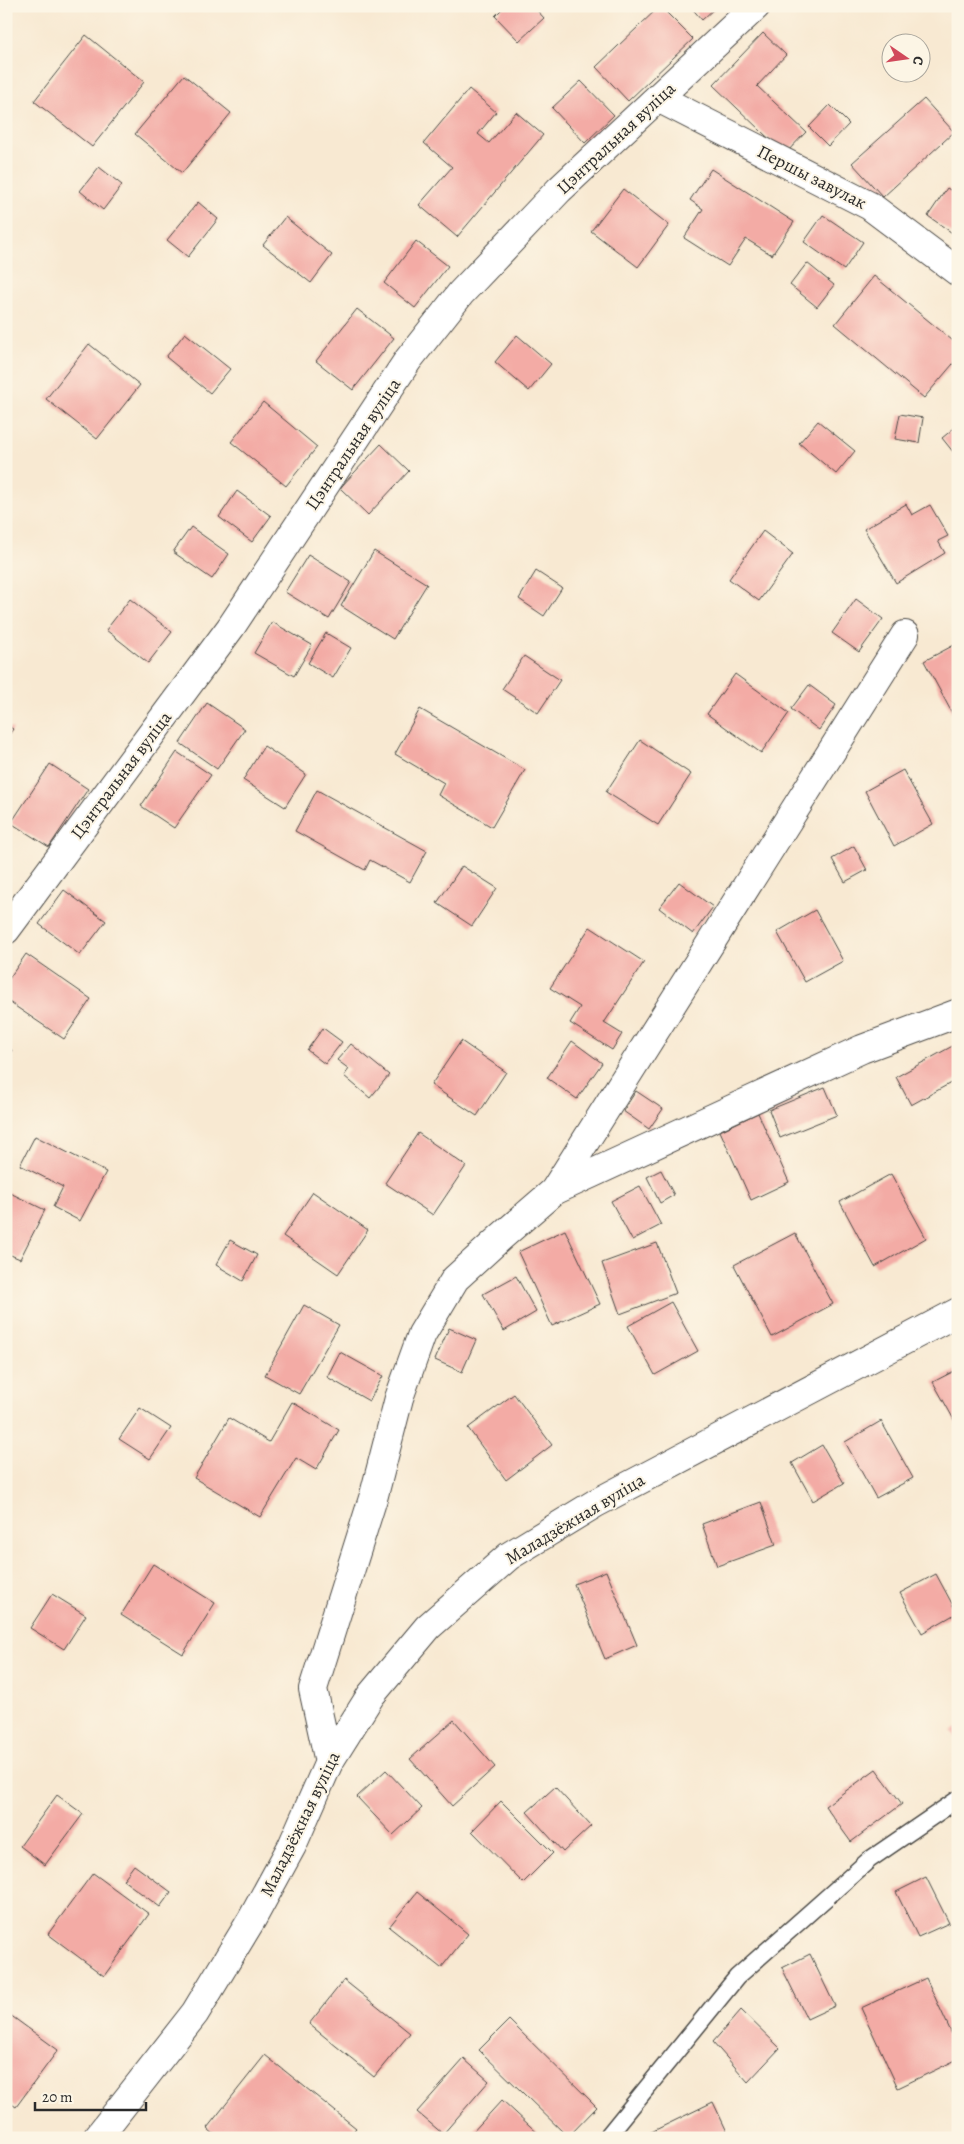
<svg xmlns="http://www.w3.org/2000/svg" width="964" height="2144" viewBox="0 0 964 2144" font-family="Alegreya,serif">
	<rect width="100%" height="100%" fill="#fcf5e5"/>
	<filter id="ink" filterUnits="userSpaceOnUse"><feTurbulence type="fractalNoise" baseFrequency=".02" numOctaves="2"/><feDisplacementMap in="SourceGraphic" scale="10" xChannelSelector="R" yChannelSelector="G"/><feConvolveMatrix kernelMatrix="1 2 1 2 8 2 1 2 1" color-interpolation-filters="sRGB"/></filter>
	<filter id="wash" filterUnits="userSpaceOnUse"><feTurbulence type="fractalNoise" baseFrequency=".0096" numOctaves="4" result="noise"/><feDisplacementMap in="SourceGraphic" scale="20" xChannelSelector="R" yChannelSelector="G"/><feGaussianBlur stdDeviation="1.12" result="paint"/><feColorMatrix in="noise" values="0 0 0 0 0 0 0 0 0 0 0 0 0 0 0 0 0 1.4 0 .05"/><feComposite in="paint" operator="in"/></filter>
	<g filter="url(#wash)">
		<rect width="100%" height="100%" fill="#f8e9d2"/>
		<g id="blocks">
			<g fill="#f3aba5">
				<path d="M505,6H533L544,18L519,41L495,16Z"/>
				<path d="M660,6L693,39L628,101L596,67Z"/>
				<path d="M690,6H717L702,20Z"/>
				<path d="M763,33L786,55L757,86L806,132L785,154L713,85Z"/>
				<path d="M86,35L144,82L92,147L34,101Z"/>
				<path d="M184,75L231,113L182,173L135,134Z"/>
				<path d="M581,81L614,115L585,143L552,108Z"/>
				<path d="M469,89L496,112L478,134L489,143L516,112L543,135L457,237L419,205L452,167L424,143Z"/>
				<path d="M924,99L954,132L883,197L852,163Z"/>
				<path d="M830,105L849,124L828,146L809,127Z"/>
				<path d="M99,167L122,185L103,210L80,191Z"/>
				<path d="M711,169L794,222L772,255L746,239L728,266L684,238L703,209L690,200Z"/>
				<path d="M947,188L958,195V237L928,216Z"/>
				<path d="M623,189L669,225L638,267L591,231Z"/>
				<path d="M198,202L218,219L188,257L167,240Z"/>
				<path d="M823,215L863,242L844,270L804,242Z"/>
				<path d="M285,217L332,255L311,283L263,245Z"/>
				<path d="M416,241L448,266L415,308L384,283Z"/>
				<path d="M807,263L834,285L817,307L790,285Z"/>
				<path d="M874,276L958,345V358L924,398L835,324Z"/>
				<path d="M357,309L394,338L353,390L316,361Z"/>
				<path d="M185,333L230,369L210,393L166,357Z"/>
				<path d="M517,335L551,364L529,391L495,362Z"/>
				<path d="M89,344L140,385L97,439L46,399Z"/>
				<path d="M263,402L317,447L286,486L231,442Z"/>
				<path d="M900,414L923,418L919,443L895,439Z"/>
				<path d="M818,421L855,451L836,474L799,443Z"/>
				<path d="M958,425V458L942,438Z"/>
				<path d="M381,444L409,471L368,515L340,488Z"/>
				<path d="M237,491L271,516L252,542L219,517Z"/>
				<path d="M906,504L912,515L930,505L948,536L938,541L945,553L896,583L864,529Z"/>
				<path d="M191,527L229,554L212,579L173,552Z"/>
				<path d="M763,531L793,554L759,601L729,579Z"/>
				<path d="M374,551L427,584L393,639L341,606Z"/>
				<path d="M308,555L351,582L329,619L285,592Z"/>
				<path d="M536,571L562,588L544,616L519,599Z"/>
				<path d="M130,599L172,632L148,663L106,630Z"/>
				<path d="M856,599L883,619L859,652L832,633Z"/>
				<path d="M272,622L312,645L294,676L254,653Z"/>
				<path d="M326,633L351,648L333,678L308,663Z"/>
				<path d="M958,643V724L924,661Z"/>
				<path d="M524,656L560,680L538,713L502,689Z"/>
				<path d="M735,674L789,713L761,753L707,714Z"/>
				<path d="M809,685L836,705L819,730L791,709Z"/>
				<path d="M207,703L245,729L217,769L180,743Z"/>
				<path d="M420,709L525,770L492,827L438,795L444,783L395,754Z"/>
				<path d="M6,725L13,729L6,739Z"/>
				<path d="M640,740L691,774L658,825L606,792Z"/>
				<path d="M264,746L306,774L285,807L243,780Z"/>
				<path d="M177,752L211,775L174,828L141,806Z"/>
				<path d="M50,764L88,789L49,847L11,823Z"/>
				<path d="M903,770L933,824L894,846L865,791Z"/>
				<path d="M317,790L427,851L410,882L370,860L365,870L295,831Z"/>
				<path d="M854,846L867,870L845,882L832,859Z"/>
				<path d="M462,866L497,888L472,926L437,903Z"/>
				<path d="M679,882L713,907L693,934L659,908Z"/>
				<path d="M64,890L106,921L80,955L39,924Z"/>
				<path d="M815,910L843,961L805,982L777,932Z"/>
				<path d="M590,927L644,962L604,1023L622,1034L612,1050L570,1023L580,1007L550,988Z"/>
				<path d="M26,954L91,999L64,1039L6,1000V983Z"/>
				<path d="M323,1028L342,1042L325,1064L307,1050Z"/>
				<path d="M461,1041L506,1072L477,1116L431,1085Z"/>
				<path d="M572,1041L602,1063L577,1099L547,1078Z"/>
				<path d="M958,1043V1079L911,1105L896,1077Z"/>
				<path d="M351,1044L389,1075L370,1098L344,1076L349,1069L337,1060Z"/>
				<path d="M6,1047L12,1050L6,1060Z"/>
				<path d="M825,1087L837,1115L780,1138L769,1110Z"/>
				<path d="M636,1091L663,1109L649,1129L623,1111Z"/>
				<path d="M758,1113L789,1182L751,1200L720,1131Z"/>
				<path d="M418,1133L466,1166L433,1215L385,1183Z"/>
				<path d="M35,1136L106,1172L80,1221L53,1207L63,1187L20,1165Z"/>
				<path d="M661,1170L674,1195L660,1203L647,1177Z"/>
				<path d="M891,1174L926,1238L875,1267L840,1202Z"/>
				<path d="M640,1186L661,1225L632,1240L611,1201Z"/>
				<path d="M6,1191L45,1210L20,1259L6,1253Z"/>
				<path d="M313,1192L368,1230L338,1274L283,1236Z"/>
				<path d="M565,1230L600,1304L552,1326L518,1252Z"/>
				<path d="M795,1233L833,1304L772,1337L734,1265Z"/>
				<path d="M230,1240L257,1255L243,1281L216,1265Z"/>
				<path d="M657,1243L676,1293L620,1314L602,1263Z"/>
				<path d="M516,1276L536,1312L504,1331L483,1294Z"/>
				<path d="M671,1302L698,1351L655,1375L628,1326Z"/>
				<path d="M304,1305L339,1325L299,1394L265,1375Z"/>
				<path d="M449,1328L476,1340L462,1372L435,1360Z"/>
				<path d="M340,1352L383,1376L369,1401L327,1377Z"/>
				<path d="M958,1369V1427L933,1382Z"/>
				<path d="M514,1394L552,1445L506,1480L468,1428Z"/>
				<path d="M292,1402L339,1430L316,1470L296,1458L260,1517L194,1478L229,1418L269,1442Z"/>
				<path d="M140,1408L171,1428L150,1459L119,1439Z"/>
				<path d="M881,1421L913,1478L876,1498L845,1442Z"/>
				<path d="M822,1445L844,1483L813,1501L792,1463Z"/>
				<path d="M761,1502L776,1545L717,1566L702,1524Z"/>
				<path d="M153,1564L215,1603L183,1654L121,1615Z"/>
				<path d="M606,1571L637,1645L605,1659L574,1584Z"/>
				<path d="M936,1574L957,1613L922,1633L900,1593Z"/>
				<path d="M52,1594L86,1615L64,1649L30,1628Z"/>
				<path d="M454,1720L495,1767L452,1806L410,1759Z"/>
				<path d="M958,1728V1741L952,1731Z"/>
				<path d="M876,1769L902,1804L851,1842L825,1806Z"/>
				<path d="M386,1770L422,1808L393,1835L357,1797Z"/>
				<path d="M555,1787L591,1826L563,1852L527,1812Z"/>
				<path d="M57,1795L83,1814L45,1865L20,1846Z"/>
				<path d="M501,1801L553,1853L523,1883L472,1831Z"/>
				<path d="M134,1865L171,1892L160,1907L123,1880Z"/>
				<path d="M93,1873L149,1914L104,1976L48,1934Z"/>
				<path d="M926,1877L949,1923L918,1937L896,1892Z"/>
				<path d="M417,1892L468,1934L441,1968L389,1927Z"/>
				<path d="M810,1954L835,2006L807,2019L782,1968Z"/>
				<path d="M926,1978L958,2047V2059L898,2088L861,2008Z"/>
				<path d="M344,1980L410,2033L374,2077L309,2024Z"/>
				<path d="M741,2010L780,2048L748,2082L713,2042Z"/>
				<path d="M6,2012L58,2050L16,2107L6,2100Z"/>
				<path d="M509,2020L597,2107L568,2137L479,2050Z"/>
				<path d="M265,2055L356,2128L348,2138H218L207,2128Z"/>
				<path d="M464,2059L489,2081L443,2134L417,2112Z"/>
				<path d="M502,2100L543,2138H473L470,2135Z"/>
				<path d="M713,2102L730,2138H639Z"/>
			</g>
		</g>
	</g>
	<g filter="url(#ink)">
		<use href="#blocks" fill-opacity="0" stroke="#4a4844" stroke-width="1"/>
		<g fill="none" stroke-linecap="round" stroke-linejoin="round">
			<g stroke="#4a4844" stroke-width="19">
				<path id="lane" d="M606,2138L737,1977L869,1860L958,1799"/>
			</g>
			<g stroke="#4a4844" stroke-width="30">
				<g id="street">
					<path d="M658,98L870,206L958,272"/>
					<path d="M6,930L231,627L408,360L461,293L559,190L756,6"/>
					<path d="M554,1191L862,1049L958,1013"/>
					<path d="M329,1762L313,1689L374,1495L399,1398L422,1334L455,1279L501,1237L554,1191L905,635"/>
					<path d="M97,2138L195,2013L252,1919L292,1846L329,1762L371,1695L428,1627L509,1556L596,1503L958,1312"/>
				</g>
			</g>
			<use href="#lane" stroke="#fff" stroke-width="16"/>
			<use href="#street" stroke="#fff" stroke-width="28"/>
		</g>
	</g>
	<g text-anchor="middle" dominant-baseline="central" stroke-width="4" stroke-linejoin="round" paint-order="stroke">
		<g font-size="18" fill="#2b2b2b" stroke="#fcf5e5">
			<text transform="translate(616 138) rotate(-43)">Цэнтральная вуліца</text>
			<text transform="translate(812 177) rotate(27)">Першы завулак</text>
			<text transform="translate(353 444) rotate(-56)">Цэнтральная вуліца</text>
			<text transform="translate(121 775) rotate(-53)">Цэнтральная вуліца</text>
			<text transform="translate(575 1519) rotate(-31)">Маладзёжная вуліца</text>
			<text transform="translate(300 1824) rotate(-64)">Маладзёжная вуліца</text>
		</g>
	</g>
	<rect width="964" height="2144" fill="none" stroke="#fcf5e5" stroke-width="25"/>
	<g transform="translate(906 58) rotate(103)"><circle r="24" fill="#fcf5e5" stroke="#a8a49b"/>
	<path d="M0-4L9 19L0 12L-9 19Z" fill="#d1495b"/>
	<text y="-8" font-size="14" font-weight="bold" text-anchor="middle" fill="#2b2b2b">С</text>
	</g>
	<path d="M35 2102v8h111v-8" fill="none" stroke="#2b2b2b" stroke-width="2.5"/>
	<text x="42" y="2102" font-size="15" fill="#2b2b2b" stroke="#fcf5e5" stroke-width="4" paint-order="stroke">20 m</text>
</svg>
